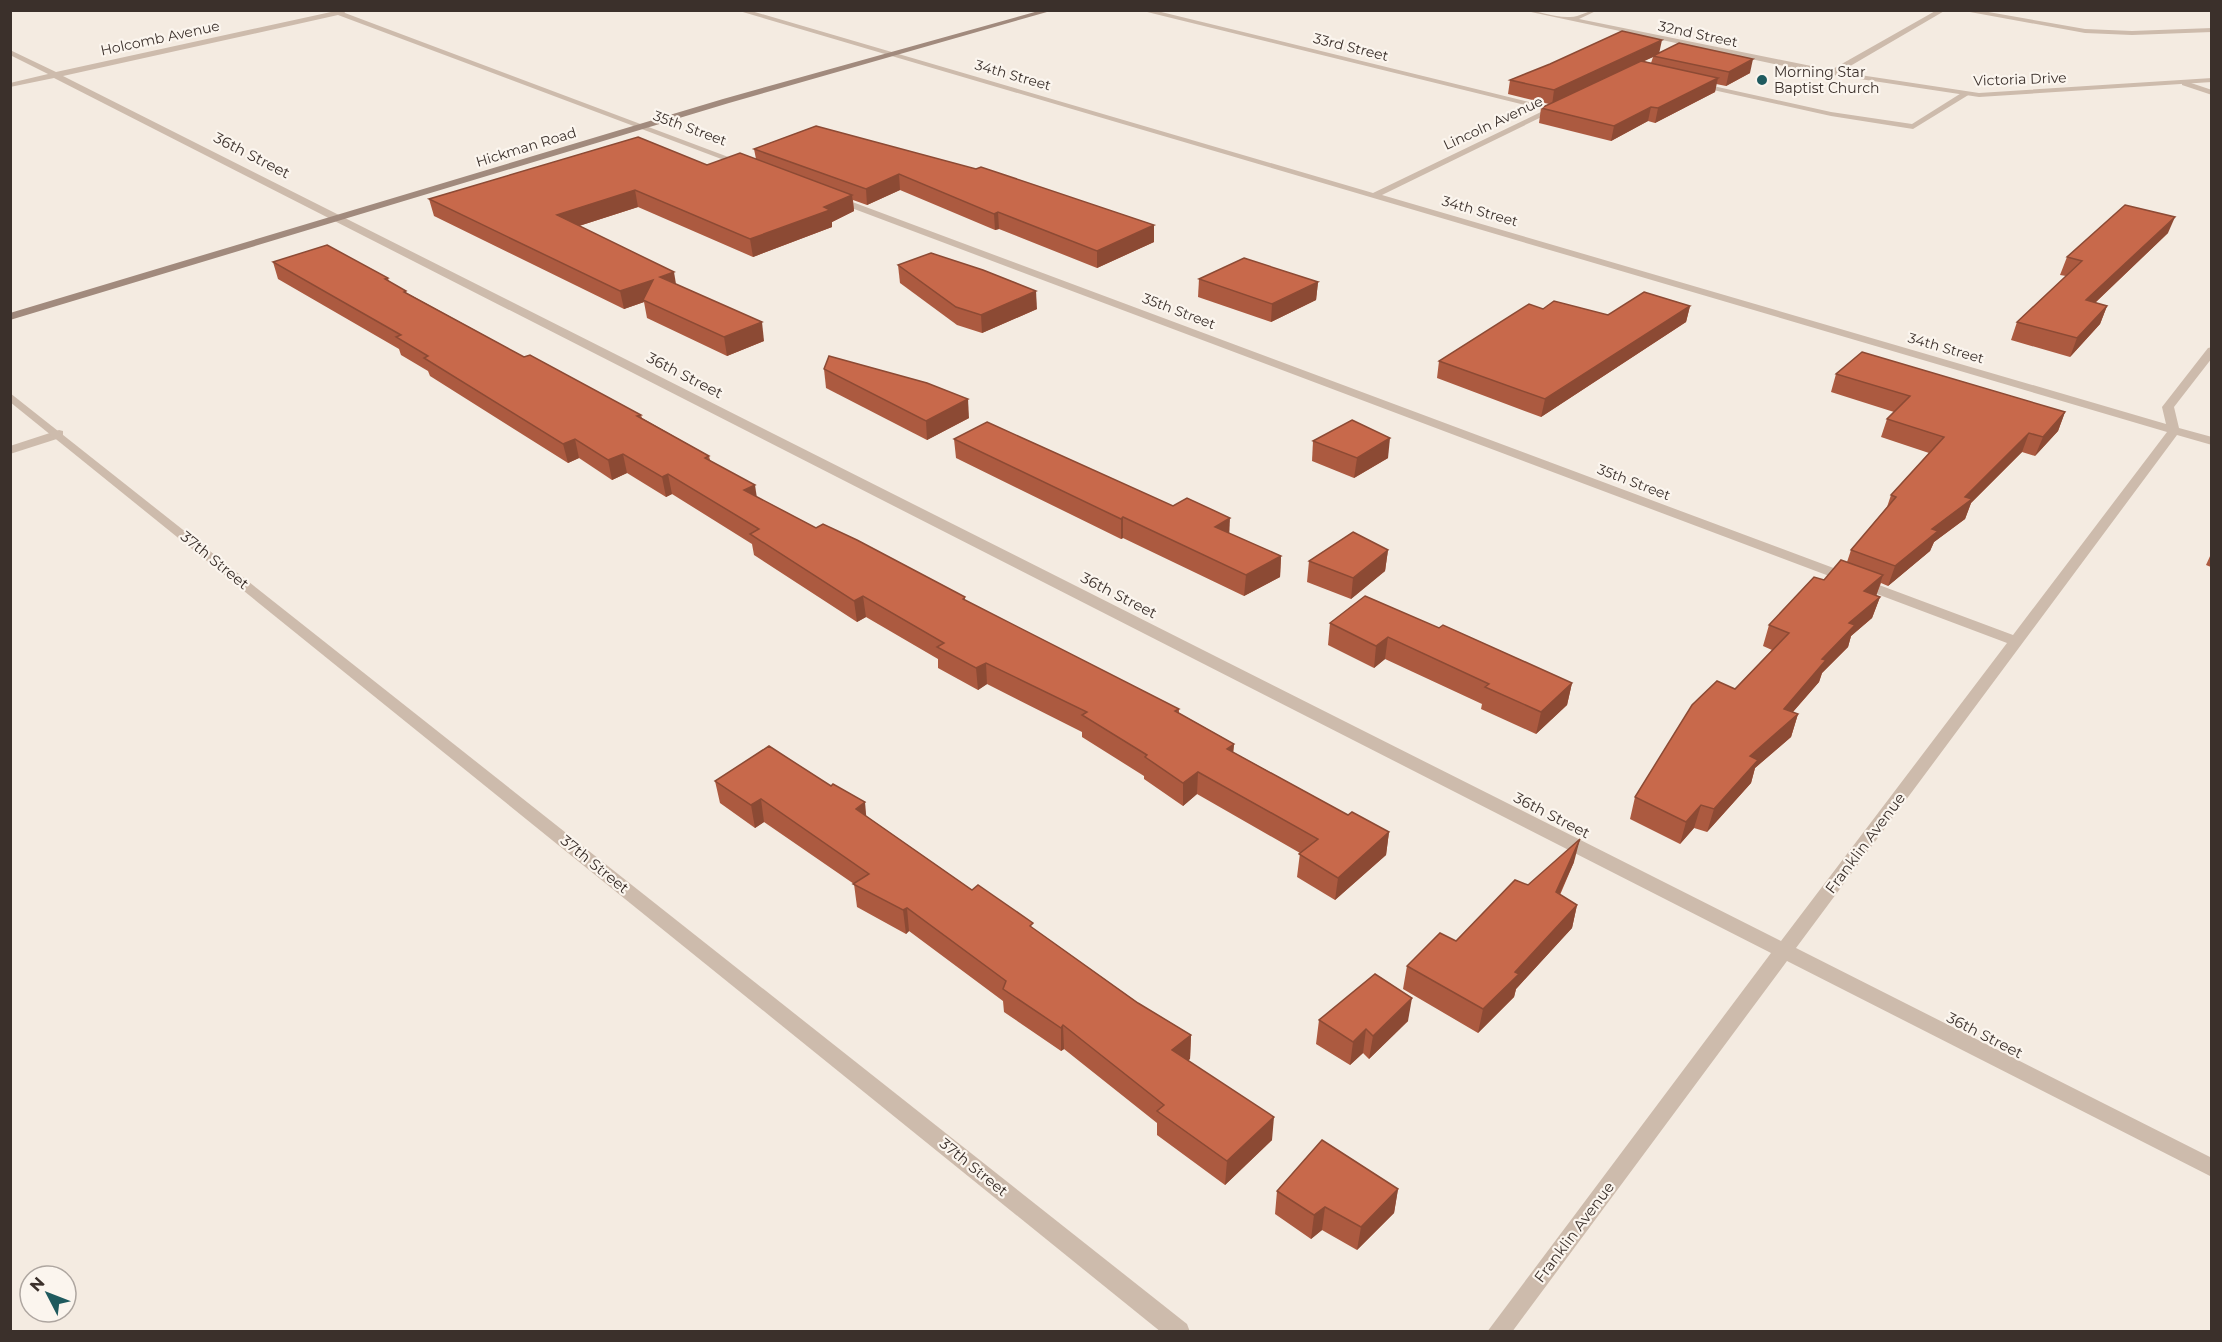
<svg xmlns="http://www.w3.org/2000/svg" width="2222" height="1342" viewBox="0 0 2222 1342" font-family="Montserrat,sans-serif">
	<rect width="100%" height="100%" fill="#f4ebe1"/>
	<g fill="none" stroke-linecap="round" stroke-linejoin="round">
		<g fill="#cdbbac" fill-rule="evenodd">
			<path d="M2185,81L2212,90V95L2182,85V81Z"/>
			<path d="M1695,82L1831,112L1912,124L1963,92L1970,94L1913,129L1831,116L1695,86Z"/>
			<path d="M59,430L63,431V437L10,454V446Z"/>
		</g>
		<g fill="#cdbbac" fill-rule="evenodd">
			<path d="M328,10L344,11L345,13L747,164L740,166L338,15L63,76L1781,941L2007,643L833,201V197H839L2013,635L2167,432L736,10H748L1373,193L1545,110L1139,10H1153L1558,109L1382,195L2166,424L2162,407L2208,348L2212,347V358L2174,407L2179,428L2212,437V445L2177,435L1796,948L2212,1158V1177L1787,961L1512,1332H1487L1771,953L54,78L10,87V83L48,74L10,55V50L56,72L331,12Z"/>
			<path d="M1522,10C1538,10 1554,18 1570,17C1580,17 1588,10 1598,10L1579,19L1831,70L1937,10H1946L1840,72L1979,93L2212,78V82L1979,97L1807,71Z"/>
			<path d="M1959,10H1977L2085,29L2132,31L2212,28V32L2132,35L2085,33Z"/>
			<path d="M10,393L1187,1324L1190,1332H1161L10,402Z"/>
		</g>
		<path fill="#a18a7d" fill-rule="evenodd" d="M1042,10H1054L729,103L10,320V313L723,99Z"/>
	</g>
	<g fill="#ac5a40" fill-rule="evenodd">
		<path d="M1660,52L1750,73L1726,86L1716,84L1715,92L1655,123L1648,121L1611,141L1539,123L1541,108L1549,104L1508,94L1510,80ZM1653,57L1651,63L1643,61Z"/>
		<path d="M816,126L1154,242L1097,268L999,229L995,230L900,190L867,205L853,200L854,211L832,222V227L753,257L638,207L579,226L676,284L764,341L727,356L647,318L644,302L624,309L434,216L429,199L756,159L754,149Z"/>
		<path d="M2168,233L2095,303L2107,306L2100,324L2070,357L2011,340L2017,322L2066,276L2060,275L2067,257Z"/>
		<path d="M273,262L388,278L389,282L407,293L524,357L641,415L642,418L709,456L710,460L757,497L816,528L965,597V601L1179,709V713L1234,744L1233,752L1348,815L1389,832L1386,855L1335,900L1297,877L1300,853L1197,794L1183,806L1144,779V776L1082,737V732L987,684L978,690L938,668V659L866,617L857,622L754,555L752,544L672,494L666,497L627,473L612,480L579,458L568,463L430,376L428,371L401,355L399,349L278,279Z"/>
		<path d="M898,265L1037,309L982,333L957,325L900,283Z"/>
		<path d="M1199,279L1318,282L1316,300L1271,322L1198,297Z"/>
		<path d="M1690,306L1686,322L1541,417L1437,378L1439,361L1543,309L1608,315Z"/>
		<path d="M824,369L969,418L927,440L826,388Z"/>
		<path d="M1836,374L2065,412L2058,431L2035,456L2022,452L1971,503L1965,519L1934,542L1930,551L1888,586L1881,583L1876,596L1880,597L1872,618L1851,636L1848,647L1822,673L1819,682L1793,712L1798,714L1791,737L1755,768L1751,783L1707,832L1694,828L1680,844L1630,819L1635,797L1735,689L1772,650L1763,646L1769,625L1847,562L1851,550L1887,507L1891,495L1929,453L1881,437L1887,419L1894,412L1831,392Z"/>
		<path d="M954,439L1230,534L1281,556L1280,577L1244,596L1123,538L1121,539L956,458Z"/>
		<path d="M1313,441L1388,458L1354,478L1312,461Z"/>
		<path d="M1388,550L1385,571L1351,599L1307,582L1309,561Z"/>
		<path d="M2211,554V567L2206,565Z"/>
		<path d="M1330,623L1572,683L1567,705L1536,734L1481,709L1482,704L1385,659L1374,668L1328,645Z"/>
		<path d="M715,781L866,816L972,890L1034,929L1138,1003L1191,1035L1190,1059L1188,1060L1272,1140L1225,1185L1157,1135V1123L1064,1049L1061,1051L1004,1012L1003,1001L909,931L906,934L857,907L854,884L764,822L755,828L720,803Z"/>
		<path d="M1574,862L1560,895L1577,905L1572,928L1516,989L1514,997L1478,1033L1403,989L1407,966L1456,941L1528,885Z"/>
		<path d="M1319,1020L1408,1021L1369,1059L1363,1053L1350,1065L1316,1044Z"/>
		<path d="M1398,1189L1394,1213L1357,1250L1322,1230L1311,1239L1275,1214L1277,1191Z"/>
	</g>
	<g fill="#8c4a34">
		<path d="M1662,40L1659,54L1653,56V57L1552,105L1554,90Z"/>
		<path d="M1753,59L1750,73L1726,86L1729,72Z"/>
		<path d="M1718,78L1715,92L1655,123L1658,108Z"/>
		<path d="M1651,107L1648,121L1611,141L1614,126Z"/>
		<path d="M899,174L900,190L867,205L866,189Z"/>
		<path d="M635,190L638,207L560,232L557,215Z"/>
		<path d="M852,195L854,211L832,222V227L753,257L750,239Z"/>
		<path d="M998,212L999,229L995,230L994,214Z"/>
		<path d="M2175,217L2168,233L2079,318L2086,300Z"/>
		<path d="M1154,225V242L1097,268V251Z"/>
		<path d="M674,272L677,290L660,277Z"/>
		<path d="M653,280L643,300L644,302L624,309L620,291Z"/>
		<path d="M1318,282L1316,300L1271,322L1272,304Z"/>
		<path d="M1036,291L1037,309L982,333L981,315Z"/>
		<path d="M1690,306L1686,322L1541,417L1545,399Z"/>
		<path d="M2107,306L2100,324L2070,357L2077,338Z"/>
		<path d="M762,322L764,341L727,356L724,337Z"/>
		<path d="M968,399L969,418L927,440L926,421Z"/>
		<path d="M2065,412L2058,431L2035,456L2043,437Z"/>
		<path d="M2029,433L2022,452L1971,503L1965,519L1934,542L1930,551L1888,586L1895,566Z"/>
		<path d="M1390,438L1388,458L1354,478L1357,458Z"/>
		<path d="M575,439L579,458L568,463L563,444Z"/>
		<path d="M623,454L627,473L612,480L608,460Z"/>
		<path d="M668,474L672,494L666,497L662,477Z"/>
		<path d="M755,485L758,505L744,490Z"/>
		<path d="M1123,517V538L1121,539V519Z"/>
		<path d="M1230,518L1229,539L1215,527Z"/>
		<path d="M1388,550L1385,571L1351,599L1353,578Z"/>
		<path d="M1281,556L1280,577L1244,596L1246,575Z"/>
		<path d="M1883,575L1876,596L1864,591Z"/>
		<path d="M863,596L866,617L857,622L854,601Z"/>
		<path d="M1880,597L1872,618L1851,636L1848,647L1822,673L1819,682L1776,731L1784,709L1849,623Z"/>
		<path d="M1388,637L1385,659L1374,668L1376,646Z"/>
		<path d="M986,663L987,684L978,690L976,668Z"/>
		<path d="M1572,683L1567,705L1536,734L1541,712Z"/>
		<path d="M1798,714L1791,737L1755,768L1751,783L1707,832L1714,809L1750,756Z"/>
		<path d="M1234,744L1232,766L1227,749Z"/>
		<path d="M1198,772L1197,794L1183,806V783Z"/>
		<path d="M761,799L764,822L755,828L751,805Z"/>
		<path d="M865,802L867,825L856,809Z"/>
		<path d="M1701,805L1694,828L1680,844L1686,822Z"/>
		<path d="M1389,832L1386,855L1335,900L1338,878Z"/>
		<path d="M1580,839L1574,862L1550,915L1556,892Z"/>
		<path d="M1577,905L1572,928L1516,989L1514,997L1478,1033L1483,1009L1515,972Z"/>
		<path d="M907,908L909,931L906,934L903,910Z"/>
		<path d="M1412,998L1408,1021L1369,1059L1373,1036Z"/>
		<path d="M1063,1025L1064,1049L1061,1051V1028Z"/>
		<path d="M1366,1029L1363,1053L1350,1065L1353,1042Z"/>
		<path d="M1191,1035L1190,1059L1171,1073L1172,1050Z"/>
		<path d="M1274,1117L1272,1140L1225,1185L1227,1161Z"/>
		<path d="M1398,1189L1394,1213L1357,1250L1361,1227Z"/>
		<path d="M1325,1207L1322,1230L1311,1239L1314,1215Z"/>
	</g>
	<g fill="#c8694b" stroke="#8c4a34" stroke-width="1.5">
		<path d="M1622,31L1662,40L1554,90L1510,80L1550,64Z"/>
		<path d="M1679,43L1753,59L1729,72L1653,56Z"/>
		<path d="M1641,61L1718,78L1658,108L1651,107L1614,126L1541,108Z"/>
		<path d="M816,126L976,169L981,167L1154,225L1097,251L998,212L994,214L899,174L866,189L754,149Z"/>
		<path d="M638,137L707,165L740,153L852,195L824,207L830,210L750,239L635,190L557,215L674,272L660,277L762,322L724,337L643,300L653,280L620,291L429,199Z"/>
		<path d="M2125,205L2175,217L2086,300L2107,306L2077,338L2017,322L2082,261L2067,257Z"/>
		<path d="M327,245L388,278L385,279L406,291L404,292L524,357L530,355L641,415L637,416L709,456L705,458L755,485L744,490L816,528L823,524L857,540L965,597L963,599L1179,709L1175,711L1234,744L1227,749L1348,815L1352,812L1389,832L1338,878L1299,854L1318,839L1198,772L1183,783L1145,757L1147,755L1082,715L1087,712L986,663L976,668L937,647L944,643L863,596L854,601L750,534L759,529L668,474L662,477L623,454L608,460L575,439L563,444L424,358L428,356L396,337L401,335L273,262Z"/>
		<path d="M931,253L983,270L1036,291L981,315L956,307L898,265Z"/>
		<path d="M1244,258L1318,282L1272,304L1199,279Z"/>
		<path d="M1644,292L1690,306L1545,399L1439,361L1529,304L1543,309L1554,301L1608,315Z"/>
		<path d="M1862,352L2065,412L2043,437L2029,433L1965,497L1972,499L1932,529L1938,531L1895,566L1851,550L1896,497L1891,495L1944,437L1887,419L1910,396L1836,374Z"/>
		<path d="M829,356L927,383L968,399L926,421L824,369Z"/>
		<path d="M1352,420L1390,438L1357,458L1313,441Z"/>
		<path d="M987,422L1173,506L1187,498L1230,518L1215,527L1281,556L1246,575L1123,517L1121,519L954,439Z"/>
		<path d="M1353,532L1388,550L1353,578L1309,561Z"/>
		<path d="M1841,560L1883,575L1864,591L1880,597L1849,623L1855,625L1822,659L1826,660L1784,709L1798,714L1750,756L1758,760L1714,809L1701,805L1686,822L1635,797L1692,705L1717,681L1735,689L1789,633L1769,625L1814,577L1824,580Z"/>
		<path d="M1365,596L1439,628L1443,625L1572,683L1541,712L1485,687L1489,684L1388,637L1376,646L1330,623Z"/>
		<path d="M769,746L831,786L833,784L865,802L856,809L972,890L978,885L1033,923L1030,926L1138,1003L1191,1035L1172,1050L1274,1117L1227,1161L1157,1111L1164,1105L1063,1025L1061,1028L1003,989L1006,981L907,908L903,910L853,884L869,874L761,799L751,805L715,781Z"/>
		<path d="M1580,839L1556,892L1577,905L1515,972L1519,974L1483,1009L1407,966L1440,933L1456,941L1515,880L1528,885Z"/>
		<path d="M1375,974L1412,998L1373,1036L1366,1029L1353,1042L1319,1020Z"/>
		<path d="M1322,1140L1398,1189L1361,1227L1325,1207L1314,1215L1277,1191Z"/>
	</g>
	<circle fill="#1f5a5e" stroke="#fbf5ee" stroke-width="2" cx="1762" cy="80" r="6"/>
	<g text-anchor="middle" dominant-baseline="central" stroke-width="4.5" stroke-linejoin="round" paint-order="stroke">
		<g font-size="14" fill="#3b302b" stroke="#fbf5ee">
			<text transform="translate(1698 34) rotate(12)">32nd Street</text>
			<text transform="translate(160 38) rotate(-12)">Holcomb Avenue</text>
			<text transform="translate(1351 47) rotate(14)">33rd Street</text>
			<text transform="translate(1013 75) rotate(16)">34th Street</text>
			<text transform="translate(2020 79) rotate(-2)">Victoria Drive</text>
			<text transform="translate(1493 123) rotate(-25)">Lincoln Avenue</text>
			<text transform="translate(690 128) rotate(20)">35th Street</text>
			<text transform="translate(526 147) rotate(-17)">Hickman Road</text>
			<text transform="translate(1480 211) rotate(16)">34th Street</text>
			<text transform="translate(1179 311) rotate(21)">35th Street</text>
			<text transform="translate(1946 348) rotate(16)">34th Street</text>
			<text transform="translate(1634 482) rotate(21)">35th Street</text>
		</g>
		<g font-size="14" fill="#3b302b" stroke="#fbf5ee" text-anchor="start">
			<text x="1774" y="72">Morning Star<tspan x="1774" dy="16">Baptist Church</tspan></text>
		</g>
		<g font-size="15" fill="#3b302b" stroke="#fbf5ee">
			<text transform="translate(252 155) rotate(27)">36th Street</text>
			<text transform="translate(685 375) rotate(27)">36th Street</text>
			<text transform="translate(215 560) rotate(39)">37th Street</text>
			<text transform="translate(1119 595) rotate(27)">36th Street</text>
			<text transform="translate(1552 815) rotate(27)">36th Street</text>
			<text transform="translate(1865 843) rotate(-53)">Franklin Avenue</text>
			<text transform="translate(595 864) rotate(39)">37th Street</text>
			<text transform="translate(1985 1035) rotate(27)">36th Street</text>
			<text transform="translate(974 1167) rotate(39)">37th Street</text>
			<text transform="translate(1574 1232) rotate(-53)">Franklin Avenue</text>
		</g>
	</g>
	<rect width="2222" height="1342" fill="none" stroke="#3b302b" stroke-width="24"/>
	<g transform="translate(48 1294) rotate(312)"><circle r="28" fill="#fbf5ee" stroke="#aea6a0" stroke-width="1.5"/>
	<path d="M0-4.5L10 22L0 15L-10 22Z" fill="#1f5a5e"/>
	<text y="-9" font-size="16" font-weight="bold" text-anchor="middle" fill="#3b302b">N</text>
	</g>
</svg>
